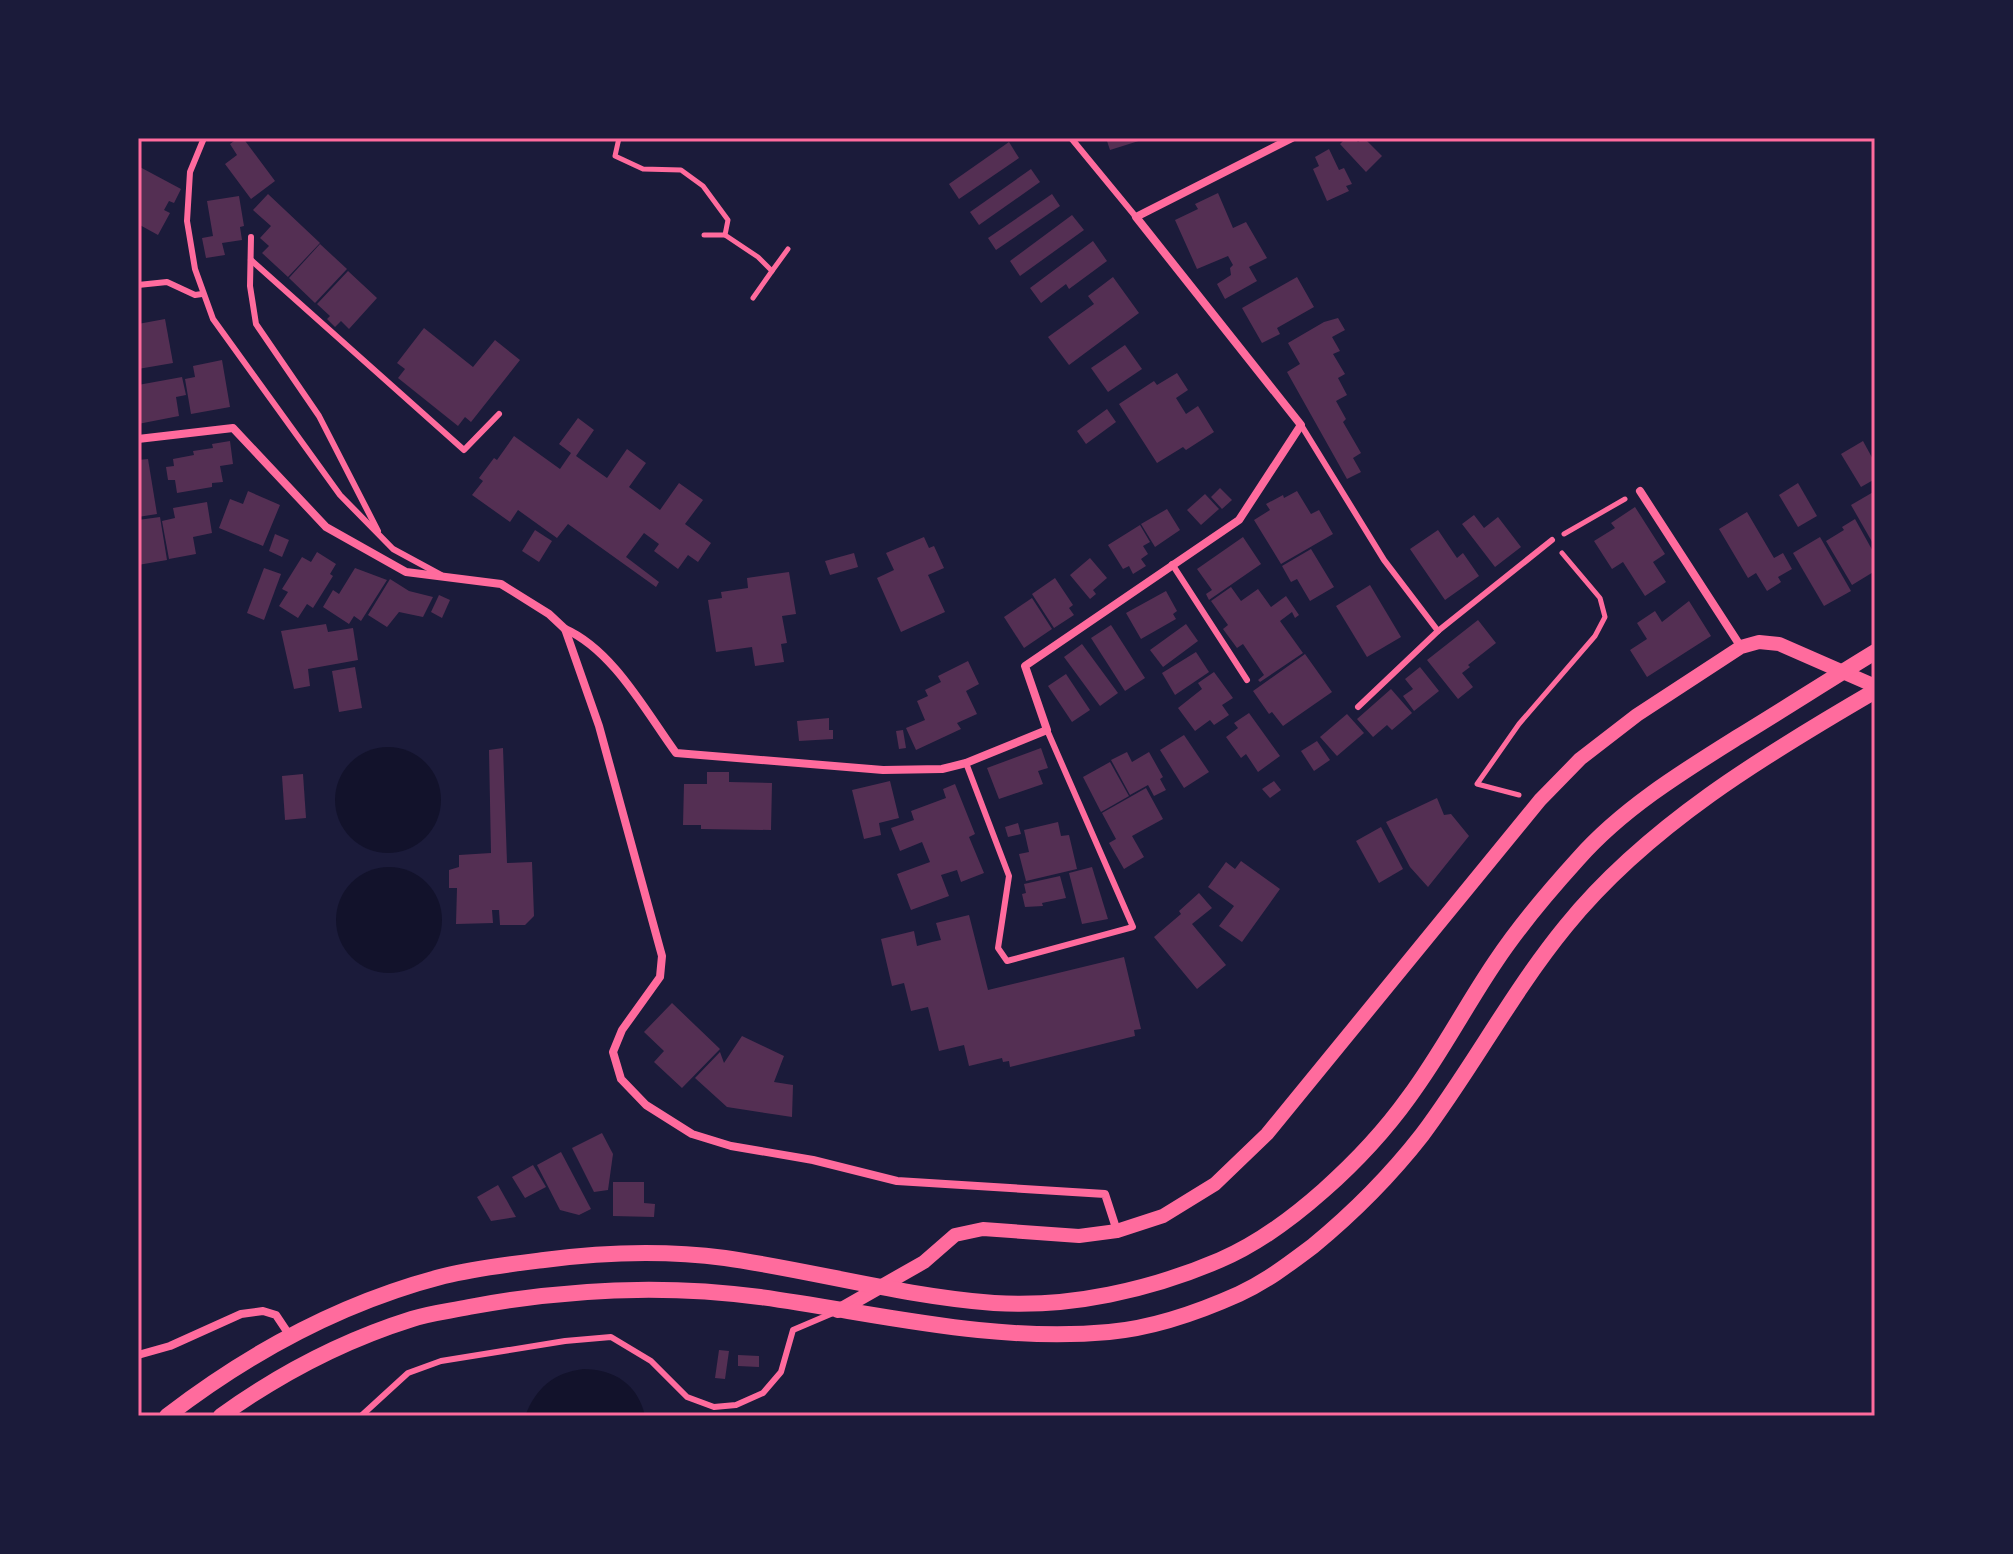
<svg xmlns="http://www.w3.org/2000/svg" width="2013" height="1554" viewBox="0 0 2013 1554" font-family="'PT Sans',sans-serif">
	<rect width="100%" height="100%" fill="#1b1b3a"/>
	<g fill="#12122b">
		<circle cx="388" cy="800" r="53"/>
		<circle cx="389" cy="920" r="53"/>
		<path d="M583,1369C615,1369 638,1385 645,1416H525C536,1388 553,1373 583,1369Z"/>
	</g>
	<g fill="#542f53">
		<path d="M238,138H243L275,181L251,199L225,164L237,155L230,144Z"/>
		<path d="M1106,138H1145V139L1110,150Z"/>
		<path d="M1346,138H1354L1358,142L1364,138L1382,156L1366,172L1340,144Z"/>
		<path d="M1009,142L1019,158L959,199L949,184Z"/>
		<path d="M1329,149L1339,170L1344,168L1352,184L1346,186L1349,191L1327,201L1313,169L1319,166L1315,157Z"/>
		<path d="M138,166L181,189L174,203L169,201L164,210L170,213L158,235L138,224Z"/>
		<path d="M1031,169L1040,182L979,225L970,212Z"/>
		<path d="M1218,193L1233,228L1246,222L1267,258L1249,267L1257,281L1225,299L1217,284L1231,275L1230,268L1233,265L1228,256L1197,269L1175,220L1198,209L1195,204Z"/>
		<path d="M268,194L320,243L288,277L262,253L269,246L260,238L271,226L253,210Z"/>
		<path d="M1052,194L1060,206L996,250L988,238Z"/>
		<path d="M239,196L244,226L240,227L242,240L222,243L225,255L206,258L202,238L213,236L207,201Z"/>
		<path d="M1072,215L1084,230L1020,276L1010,261Z"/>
		<path d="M1093,241L1107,261L1069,289L1066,284L1041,303L1030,288Z"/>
		<path d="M320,244L347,269L315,303L289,278Z"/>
		<path d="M348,271L377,298L349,329L341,321L335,327L327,319L330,316L317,304Z"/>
		<path d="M1113,277L1139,313L1069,365L1048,337L1094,304L1088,296Z"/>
		<path d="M1297,277L1314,307L1277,328L1280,334L1262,343L1242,308Z"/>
		<path d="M1338,318L1345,330L1332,337L1340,351L1333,354L1345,374L1338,378L1347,395L1336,401L1346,419L1343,422L1361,453L1353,458L1361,472L1347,479L1287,372L1300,364L1288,343L1324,322Z"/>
		<path d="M165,319L173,363L138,369V324Z"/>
		<path d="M424,328L473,367L495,340L520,360L471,422L465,417L458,426L398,378L405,369L397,363Z"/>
		<path d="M1125,345L1142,369L1108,392L1091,368Z"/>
		<path d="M222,360L230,407L191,414L185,379L195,377L193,366Z"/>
		<path d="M1177,373L1188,390L1176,398L1186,414L1198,406L1214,432L1186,450L1183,447L1157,463L1119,404L1154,381L1157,385Z"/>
		<path d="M182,377L186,395L176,397L179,416L138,424V385Z"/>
		<path d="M1107,409L1116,422L1086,444L1077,431Z"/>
		<path d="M578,418L594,430L576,456L607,478L627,449L646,463L629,487L660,510L679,483L703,500L685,524L711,543L698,562L688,555L678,569L654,551L659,544L644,533L626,557L659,582L656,587L568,524L557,538L518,510L510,522L472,495L483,481L479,478L494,458L497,460L514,436L560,469L571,453L559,444Z"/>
		<path d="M230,441L233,464L220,466L223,482L212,483V487L177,493L175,480H168L166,467L174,466L173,459L194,455L193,451L213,448L212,444Z"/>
		<path d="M1863,441L1875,463V479L1861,487L1841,454Z"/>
		<path d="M148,459L157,514L138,517V460Z"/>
		<path d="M1798,483L1817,516L1798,527L1779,495Z"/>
		<path d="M1220,488L1232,500L1222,509L1211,497Z"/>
		<path d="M248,491L280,505L263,546L219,528L230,499L243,504Z"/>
		<path d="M1297,491L1311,514L1319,510L1333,534L1281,564L1254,520L1270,510L1266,504L1283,495L1284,498Z"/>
		<path d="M1875,491V547L1851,505Z"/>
		<path d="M1205,494L1219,509L1201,525L1187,510Z"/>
		<path d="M207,502L212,533L193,537L196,554L169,559L162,521L175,518L173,508Z"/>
		<path d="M1635,507L1665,554L1653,562L1666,582L1645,596L1623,562L1612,569L1594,541L1615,528L1611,523Z"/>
		<path d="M1167,509L1180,530L1155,547L1141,524Z"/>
		<path d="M1747,512L1774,558L1783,553L1792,569L1778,577L1781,582L1767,591L1756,573L1748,578L1719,529Z"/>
		<path d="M1474,515L1484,528L1498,517L1521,547L1495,567L1462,524Z"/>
		<path d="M160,517L167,560L138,565V520Z"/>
		<path d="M1855,519L1875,555V571L1852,585L1826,541L1844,530L1842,527Z"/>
		<path d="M1140,525L1150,542L1143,546L1148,554L1141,559L1146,566L1133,574L1129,566L1123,569L1108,545Z"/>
		<path d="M535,530L552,541L539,562L522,551Z"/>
		<path d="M1438,530L1457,558L1463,553L1479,576L1445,600L1410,549Z"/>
		<path d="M275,534L289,540L282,557L269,551Z"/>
		<path d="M924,537L929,548L934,546L944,568L928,575L945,612L901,632L877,578L894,570L886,553Z"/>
		<path d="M1243,537L1261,564L1209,600L1206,594L1212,590L1197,569Z"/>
		<path d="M1820,537L1851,591L1824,606L1793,553Z"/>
		<path d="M1311,549L1334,587L1310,601L1297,579L1291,582L1282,566Z"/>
		<path d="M317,552L336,564L330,574L333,576L313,608L307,604L298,618L279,606L288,592L282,589L302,557L311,562Z"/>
		<path d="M854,553L858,567L830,575L825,561Z"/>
		<path d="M1090,558L1107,578L1093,590L1096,594L1090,599L1070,575Z"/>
		<path d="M264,568L281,574L264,620L247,613Z"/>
		<path d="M355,568L387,580L361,621L354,616L349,624L323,607L333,590L339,594Z"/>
		<path d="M789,572L796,614L782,616L787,643L781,644L784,662L755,666L752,647L716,652L708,600L722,598L721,592L748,588L747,578Z"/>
		<path d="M1055,578L1073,605L1069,608L1074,615L1054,628L1032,594Z"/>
		<path d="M390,579L409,591L433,597L423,617L399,612L387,627L368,615Z"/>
		<path d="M1370,585L1401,637L1367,657L1336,606Z"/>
		<path d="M1231,587L1241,601L1258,589L1271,607L1286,596L1299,615L1295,618L1292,612L1280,621L1303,653L1260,682L1258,680L1264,675L1243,644L1237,648L1223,629L1228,625L1211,601Z"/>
		<path d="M1166,591L1177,611L1173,614L1176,619L1141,639L1126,613Z"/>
		<path d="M439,595L450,600L442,618L431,612Z"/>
		<path d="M1032,598L1052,629L1024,648L1004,617Z"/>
		<path d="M1689,601L1711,636L1647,677L1630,650L1647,639L1637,623L1655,611L1662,622Z"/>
		<path d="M1478,620L1496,643L1468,665L1470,667L1462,673L1473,687L1458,699L1427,660Z"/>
		<path d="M326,624L328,632L353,628L358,660L308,669L310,686L294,689L281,631Z"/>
		<path d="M1186,624L1198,641L1163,667L1150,650Z"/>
		<path d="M1111,625L1145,678L1125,691L1091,638Z"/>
		<path d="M1082,644L1118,693L1100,706L1064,657Z"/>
		<path d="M1196,652L1209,672L1175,695L1162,673Z"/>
		<path d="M1305,654L1332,692L1283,726L1272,712L1269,714L1253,691Z"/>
		<path d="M968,661L979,684L966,691L977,714L957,723L961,729L916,750L906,728L925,720L917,701L928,696L925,690L941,682L938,676Z"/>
		<path d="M355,667L362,708L339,712L332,671Z"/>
		<path d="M1420,667L1439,691L1414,711L1403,696L1413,689L1405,679Z"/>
		<path d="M1214,672L1233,698L1222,705L1229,715L1214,725L1210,720L1195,731L1178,708L1202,689L1198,683Z"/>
		<path d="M1066,674L1090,710L1072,722L1048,686Z"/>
		<path d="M1391,689L1412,713L1392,730L1387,725L1373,737L1357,719Z"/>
		<path d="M1249,713L1280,756L1258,772L1246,754L1241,758L1226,737L1238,728L1234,723Z"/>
		<path d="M1347,714L1364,733L1337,756L1320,737Z"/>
		<path d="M829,718V730H833V739L799,741L797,721Z"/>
		<path d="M903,730L906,748L899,749L896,731Z"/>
		<path d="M1184,735L1209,772L1184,788L1160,750Z"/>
		<path d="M1317,741L1330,760L1314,771L1301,751Z"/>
		<path d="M503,748L507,863L532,862L534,916L525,925H500L499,910H492L493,923L456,924L457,888H449V870L459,867V855L491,853L489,750Z"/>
		<path d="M1041,748L1048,768L1038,771L1043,784L999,799L987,768Z"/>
		<path d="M1127,752L1132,762L1149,752L1163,777L1160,779L1166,790L1154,796L1148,785L1130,795L1111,760Z"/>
		<path d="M1110,762L1129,796L1101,812L1083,777Z"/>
		<path d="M707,772H729V782L772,783L771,830L701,829V825H683L684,784H707Z"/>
		<path d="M303,774L306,818L285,820L282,776Z"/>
		<path d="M890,781L899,818L879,823L881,835L864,839L852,790Z"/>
		<path d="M1274,781L1281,790L1270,798L1262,789Z"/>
		<path d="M955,784L975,834L969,837L984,873L961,882L957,870L941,875L949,896L911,910L897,874L930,862L922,842L900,851L891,828L914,820L911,811L946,798L943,789Z"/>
		<path d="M1146,788L1163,819L1132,836L1144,857L1124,869L1109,843L1116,839L1102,813Z"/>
		<path d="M1437,798L1444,815L1451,814L1469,836L1428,887L1410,867L1386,822Z"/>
		<path d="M1058,822L1061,836L1069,835L1077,869L1026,881L1019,854L1029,852L1024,830Z"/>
		<path d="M1018,823L1021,834L1008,837L1005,827Z"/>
		<path d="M1381,827L1403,869L1379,883L1356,841Z"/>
		<path d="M1241,861L1280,889L1242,942L1219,926L1234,906L1208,887L1226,862L1235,869Z"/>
		<path d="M1092,867L1108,919L1082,924L1069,873Z"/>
		<path d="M1060,876L1066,898L1042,903L1043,906L1025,907L1022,894L1026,893L1024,884Z"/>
		<path d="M1199,893L1212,908L1192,924L1226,965L1197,989L1154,937L1181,914L1179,911Z"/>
		<path d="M969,915L988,990L1124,957L1141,1029L1134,1030L1135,1036L1010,1067L1009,1061L1003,1062L1002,1058L969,1066L964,1045L939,1051L928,1007L911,1011L904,983L892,986L881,939L914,931L917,946L932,942L941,940L936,923Z"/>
		<path d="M672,1003L720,1049L682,1088L654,1062L664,1051L644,1032Z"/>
		<path d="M742,1036L784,1056L774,1082L793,1085L792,1117L727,1107L695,1078L720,1052L724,1063Z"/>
		<path d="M602,1133L613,1154L608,1190L594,1192L572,1148Z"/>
		<path d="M561,1152L591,1209L579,1215L560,1210L537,1165Z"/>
		<path d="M533,1165L546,1187L525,1198L512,1177Z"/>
		<path d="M613,1182H644V1203L655,1204L654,1217L613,1216Z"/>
		<path d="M498,1185L516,1217L491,1221L477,1197Z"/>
		<path d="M719,1350L729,1351L725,1379L715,1378Z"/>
		<path d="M738,1355L759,1356V1367L738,1366Z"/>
	</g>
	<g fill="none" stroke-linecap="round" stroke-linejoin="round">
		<g stroke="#ff6b9d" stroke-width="5">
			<path d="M619,138L615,156L643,169L681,170L703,186L728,220L725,235L758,257L772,271L753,298"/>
			<path d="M704,235H725"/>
			<path d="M772,271L788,249"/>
			<path d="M1564,534L1625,499"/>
			<path d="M1519,795L1477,784L1519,724L1595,636L1605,617L1600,598L1562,553"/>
		</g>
		<g stroke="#ff6b9d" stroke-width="6">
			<path d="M204,138L190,172L187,221L195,269L213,319L340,495L393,549L441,575"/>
			<path d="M1071,138L1136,217"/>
			<path d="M251,237L250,286L256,324L319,416L378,531"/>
			<path d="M251,260L464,450L499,414"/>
			<path d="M138,285L167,282L195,295L202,294"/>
			<path d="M1301,425L1384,560L1438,631"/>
			<path d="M1172,564L1247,680"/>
			<path d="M1358,707L1438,631L1552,540"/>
			<path d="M966,763L1009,876L998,948L1007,961L1133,927L1047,730"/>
			<path d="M361,1416L408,1373L441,1361L565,1341L611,1337L651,1361L687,1397L714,1407L736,1405L763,1393L781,1372L793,1330L833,1313"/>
		</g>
		<g stroke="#ff6b9d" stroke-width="8">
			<path d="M138,439L233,428L326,527L406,572L501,584L549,614L565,629L599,726L662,956L660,977L622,1030L613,1052L621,1079L646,1105L692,1134L731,1146L813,1160L897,1181L1105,1194L1117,1231"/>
			<path d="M1640,491L1741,647"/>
			<path d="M565,629C613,650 646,712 676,753L883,770L942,769L966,763L1047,730L1025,666L1239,520L1301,425L1136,217L1292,138"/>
			<path d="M138,1355L170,1346L241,1314L263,1311L276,1315L290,1336"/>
		</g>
		<path stroke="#ff6b9d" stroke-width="14" d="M838,1311L924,1262L955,1235L983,1229L1079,1236L1117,1231L1163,1216L1215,1184L1267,1134L1540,800L1580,759L1637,715L1741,647L1759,642L1779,644L1875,686"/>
		<g stroke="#ff6b9d" stroke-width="16">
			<path d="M167,1416C249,1353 343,1302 444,1276C476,1268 511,1264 544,1260C604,1252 664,1250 725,1258C814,1271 903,1296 994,1303C1070,1308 1150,1290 1220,1260C1288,1231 1366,1157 1409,1097C1441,1054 1466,1005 1496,961C1520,925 1549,891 1578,859C1622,809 1682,772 1738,737C1784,709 1829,680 1875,652"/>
			<path d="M221,1416C278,1375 345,1340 412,1319C430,1313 450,1311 469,1307C565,1289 664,1284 760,1297C876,1313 992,1343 1109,1332C1153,1328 1199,1312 1239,1294C1267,1281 1289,1264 1313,1246C1353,1213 1390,1176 1422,1135C1473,1067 1512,992 1566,926C1647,826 1765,755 1875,691"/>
		</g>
	</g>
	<rect width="2013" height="1554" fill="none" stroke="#1b1b3a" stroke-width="280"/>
	<rect x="140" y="140" width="1733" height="1274" fill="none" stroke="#ff6b9d" stroke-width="3"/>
</svg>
